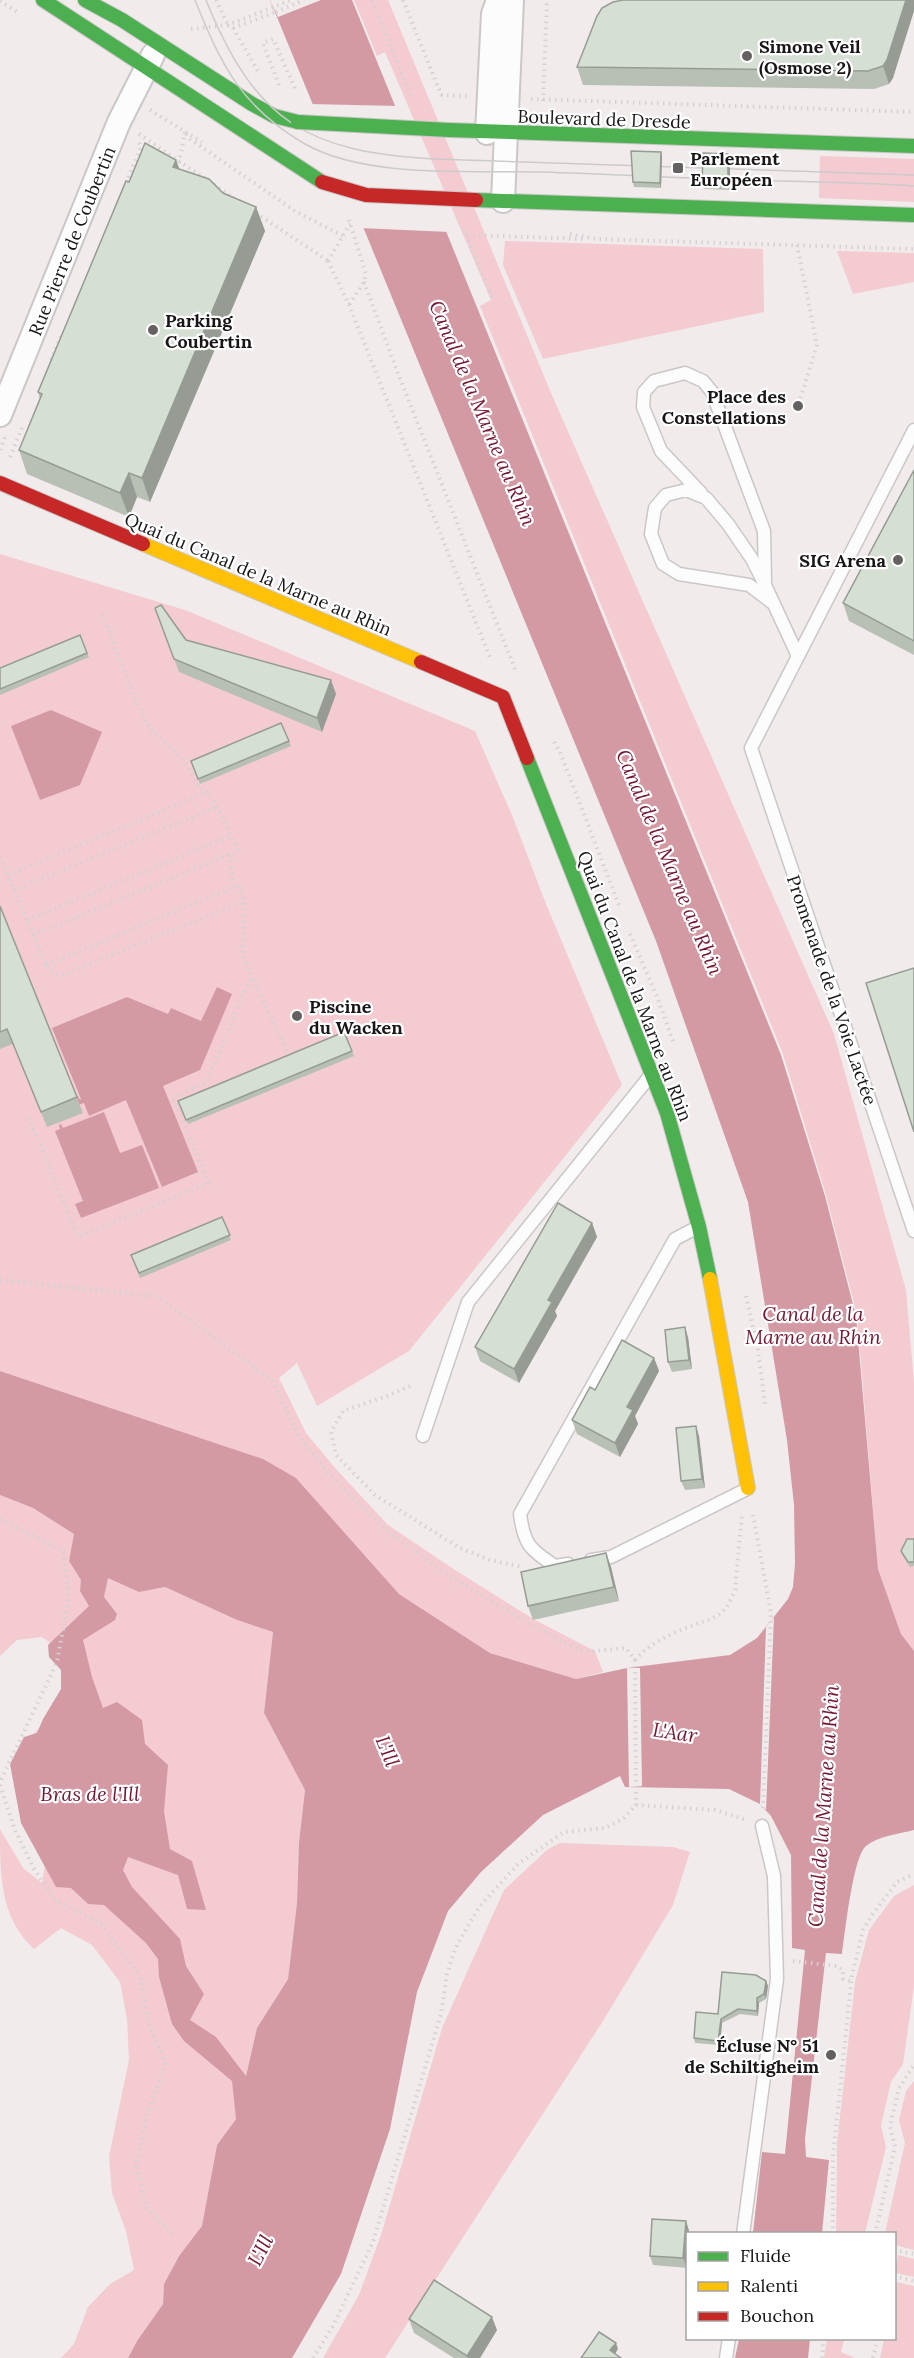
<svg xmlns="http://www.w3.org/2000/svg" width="914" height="2358" viewBox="0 0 914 2358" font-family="Lora,serif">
	<rect width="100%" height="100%" fill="#f1ebeb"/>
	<g fill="#f3cbd1">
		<path d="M354,0H388L551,393L834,1034L906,1290L914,1383V1651L901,1634L878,1569L857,1315L826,1195L783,1054L480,306L491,300L385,52L377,56Z"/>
		<path d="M820,156L914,159V202L819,198Z"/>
		<path d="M505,241L763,249L764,312L543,359L503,265Z"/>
		<path d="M837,251L914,253V282L853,294Z"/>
		<path d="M0,554L185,610L475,731L512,815L546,904L622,1085L409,1351L317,1406L297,1363L279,1378L306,1433L336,1469L388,1525L455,1570L535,1620L595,1651L603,1672L576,1679L490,1653L399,1594L296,1478L110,1408L0,1371Z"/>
		<path d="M0,1495L33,1508L96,1547L139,1592L165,1587L237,1620L273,1632L264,1713L305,1790L299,1842L297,1903L288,1979L257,2028L236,2119L217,2145L202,2227L179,2256L164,2284L163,2304L137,2341L128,2358H61L74,2344L88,2307L110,2284L134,2270L126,2231L112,2193L109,2156L129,2060L127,2019L120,1982L92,1945L61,1928L34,1949C0,1918 0,1874 0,1829L23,1868L42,1883L47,1853L18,1751L63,1702V1652L42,1637L17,1640L0,1656Z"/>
		<path d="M560,1843L673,1847L690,1852L673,1905L603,2021L385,2358H323L359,2295L381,2235L442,2028L504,1890L548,1849Z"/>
		<path d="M914,1885V1986L903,2064L891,2082L881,2126L886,2147L865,2233H836L837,2143L855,1982L869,1930L894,1896Z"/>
		<path d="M914,2081V2250L895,2245L894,2234L885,2233L905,2143L899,2120L906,2091Z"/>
		<path d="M898,2255L914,2259V2277L895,2273Z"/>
		<path d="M897,2282L914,2286V2358H880L884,2339L894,2338V2293Z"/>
		<path d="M827,2338L844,2339L841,2352L855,2358H824Z"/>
	</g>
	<g fill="#d39aa4" fill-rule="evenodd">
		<path d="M270,0H352L781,1055L825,1196L856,1316L878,1569L901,1634L914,1651V1830C898,1834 879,1836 866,1846C853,1856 845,1934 842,1954L826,1953L805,2139L806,2157L829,2160L822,2233H753L762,2152L785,2154L805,1950L792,1948L791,1855L771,1816L760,1804L729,1789L625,1787L620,1776L543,1815L481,1872L448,1911L417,1992L390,2129L341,2274L292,2358H128L137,2341L163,2304L164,2284L179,2256L202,2226L217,2145L236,2119L232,2081L184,2041L172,2024L159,1977L158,1959L146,1943L104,1905L88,1904L71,1888L56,1887L21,1823L10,1764L24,1737L37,1733L43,1719L61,1689V1670L49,1657L48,1645L89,1606L80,1591L81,1580L69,1561L74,1534L33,1508L0,1495V1371L263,1459L296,1478L399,1594L490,1653L576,1679L627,1668L730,1655L757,1638L788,1599L793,1587L795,1564L794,1505L787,1440L748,1202L656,941ZM108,1578L139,1592L165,1587L237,1620L273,1632L264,1713L305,1790L299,1842L297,1903L288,1979L257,2028L246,2076L216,2037L190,2020L204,1994L186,1966L180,1939L132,1887L123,1870L128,1857L178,1875L187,1909L206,1910L192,1861L170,1849L164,1811L168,1765L145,1744L142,1720L117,1702L103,1708L92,1677L83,1640L115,1620L117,1614L104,1597Z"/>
		<path d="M51,710L102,732L80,785L40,800L11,726Z"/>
		<path d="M217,987L232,994L200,1070L163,1086L198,1172L162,1187L126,1100L89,1116L84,1103L78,1105L75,1097L78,1096L80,1100L81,1099L52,1028L127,997L168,1014L171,1008L201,1021Z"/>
		<path d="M104,1112L120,1153L142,1145L159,1188L81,1218L75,1204L83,1201L55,1131L60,1129L59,1125L61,1124L63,1128Z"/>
		<path d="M739,2339H810L808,2358H735Z"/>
	</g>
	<g fill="#f1ebeb">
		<path d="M270,0H321L278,17Z"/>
		<path d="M309,104L398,106L449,232L360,228Z"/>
		<path d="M774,1617L766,1810L760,1804L766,1627Z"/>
		<path d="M627,1668H640L642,1786L629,1787Z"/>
	</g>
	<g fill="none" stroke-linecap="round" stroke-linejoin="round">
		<g stroke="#cbc7c7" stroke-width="15">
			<g id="lane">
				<path d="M914,430L751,748L914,1231"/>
				<path d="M701,493L661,451L643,407L644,392L654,381L685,373L703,381L712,392L764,531L765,581"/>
				<path d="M774,604L749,585L679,574L663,564L651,534L655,508L666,495L686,490L706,498L728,524L752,559L765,585L798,656"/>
				<path d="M423,1436L468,1302L650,1076"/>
				<path d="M591,1560L611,1557L747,1489"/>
				<path d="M568,1564L555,1566C529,1549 524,1544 520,1514L675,1239L696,1228"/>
				<path d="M743,2234L777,1979L774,1876L762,1826"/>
				<path d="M726,2358L729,2338"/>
			</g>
		</g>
		<g stroke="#cbc7c7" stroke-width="26">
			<g id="street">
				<path d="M487,133L493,14L498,0"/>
				<path d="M503,201L512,0"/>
				<path d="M0,415L119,122L153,55"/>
			</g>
		</g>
		<g stroke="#cbc7c7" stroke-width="16">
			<g id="fast">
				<path d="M43,0L322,182"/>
				<path d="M85,0L122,20L252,104L274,116L298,122"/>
				<path d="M449,130L914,146"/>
				<path d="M476,200L914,215"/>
				<path d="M527,758L667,1113L699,1227L710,1279"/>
			</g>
		</g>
		<g stroke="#cbc7c7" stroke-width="16">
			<g id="slow">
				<path d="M143,544L421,662"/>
				<path d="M710,1279L748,1488"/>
			</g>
		</g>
		<g stroke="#cbc7c7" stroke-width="16">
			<g id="jam">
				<path d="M0,483L143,544"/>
				<path d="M421,662L503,697L527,758"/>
			</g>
		</g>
		<g stroke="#d5d2d3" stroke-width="4" stroke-dasharray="1.5 4.5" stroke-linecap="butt">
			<path d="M216,0L228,25"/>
			<path d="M372,0L412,99"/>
			<path d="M403,0L442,97"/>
			<path d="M0,1L17,12"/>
			<path d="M276,12L304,0"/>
			<path d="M233,28L259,73"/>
			<path d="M191,29L228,25L291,0"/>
			<path d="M279,85L263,43L273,39L296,91"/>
			<path d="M441,95L467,96"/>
			<path d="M531,99L914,112"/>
			<path d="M543,101L547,0"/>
			<path d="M150,110L202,142"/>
			<path d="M139,134L235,199"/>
			<path d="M186,134L190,139L295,211L343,236"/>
			<path d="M179,163L185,132"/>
			<path d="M126,183L141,147L138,140"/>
			<path d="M256,213L328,261"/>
			<path d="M349,220L366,274L364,282L349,305"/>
			<path d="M464,229L493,300"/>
			<path d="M570,234L596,239L914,249"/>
			<path d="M467,235L584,239"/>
			<path d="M797,245L817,345L798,406"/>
			<path d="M328,261L349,305L491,660"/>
			<path d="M328,261L350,224"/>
			<path d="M364,282L399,376L515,669"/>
			<path d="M51,360L62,334"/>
			<path d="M0,450L5,437"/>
			<path d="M10,457L22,428"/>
			<path d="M554,742L560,752L619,905"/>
			<path d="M229,855L234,887"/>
			<path d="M0,857L46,965L52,973L59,976L245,901"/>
			<path d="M8,875L207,792"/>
			<path d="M14,890L217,807"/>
			<path d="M27,920L231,836"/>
			<path d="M630,934L658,999L674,1044"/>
			<path d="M33,935L238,851L219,810L207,791L199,787L183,759L150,729L134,696L101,611"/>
			<path d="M46,965L239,885L245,901L242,955L290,1059"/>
			<path d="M29,1117L78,1237L208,1183L173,1097L206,1083L251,976"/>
			<path d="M0,1280L158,1297L272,1380L297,1433L330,1475L384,1528L451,1577L528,1623L584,1652L626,1648L635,1660"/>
			<path d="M746,1296L758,1350L765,1404"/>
			<path d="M410,1386L387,1396L343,1411L331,1432L336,1455L375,1495L460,1548L490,1560L523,1567"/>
			<path d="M753,1515L771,1613L763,1808"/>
			<path d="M0,1519L64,1552L69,1597L57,1662L0,1782"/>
			<path d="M635,1660C648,1645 668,1635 686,1628C712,1617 723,1621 735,1590L742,1514"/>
			<path d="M635,1660L636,1805"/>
			<path d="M0,1785L15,1830L34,1869L55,1900L101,1924L140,1977L149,2026L165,2063L147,2114L136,2168L147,2208L173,2234"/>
			<path d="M636,1805L715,1810L747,1820"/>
			<path d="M793,1961L837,1966L843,1970V1979L851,1981"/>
			<path d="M833,2234V2156L852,1975L863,1930L872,1915L897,1882L914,1874"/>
			<path d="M875,2234L895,2147L890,2126L899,2088L914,2065"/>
			<path d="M894,2250L914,2254"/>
			<path d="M894,2276L914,2281"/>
			<path d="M313,2358L333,2326L373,2242L441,2014L447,1974L455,1949L466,1929L480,1906L518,1864L564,1832L605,1828L623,1819L636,1805"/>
			<path d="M822,2358L824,2338"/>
			<path d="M873,2358L878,2338"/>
		</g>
		<use href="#lane" stroke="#fdfcfc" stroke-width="12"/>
		<use href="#street" stroke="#fdfcfc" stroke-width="22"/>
		<use href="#fast" stroke="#4caf50" stroke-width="14"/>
		<use href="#slow" stroke="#ffc107" stroke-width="14"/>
		<use href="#jam" stroke="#c62828" stroke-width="14"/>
		<g stroke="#cccbcb" stroke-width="1.5">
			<path d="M195,0C221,65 242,108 305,144C367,179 472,170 542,172C610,174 678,178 746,180C802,182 858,182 914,186"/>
			<path d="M206,0C255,121 306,152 435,159L914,175"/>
		</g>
		<g stroke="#cbc7c7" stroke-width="16" stroke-linecap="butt">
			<path id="fast-bridge" d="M298,122L449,130"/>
		</g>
		<g stroke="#cbc7c7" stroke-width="16" stroke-linecap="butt">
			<path id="jam-bridge" d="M322,182L366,195L476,200"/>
		</g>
		<path stroke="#d5d2d3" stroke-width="4" stroke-dasharray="1.5 4.5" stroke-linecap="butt" d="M228,25L233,28L276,12"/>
		<use href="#fast-bridge" stroke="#4caf50" stroke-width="14"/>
		<use href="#jam-bridge" stroke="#c62828" stroke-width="14"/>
	</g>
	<g fill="#b8c0b6">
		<path d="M914,0L893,78L889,84L874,89L583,85L577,67Z"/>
		<path d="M661,152L662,157L661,188L634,187L633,182Z"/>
		<path d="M730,159V190L704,189L702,184Z"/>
		<path d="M176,160L179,169L223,193L256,207L265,231L150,502L137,497L129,517L27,474L19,450L40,399L38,392L129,182Z"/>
		<path d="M914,470V655L849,621L843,603Z"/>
		<path d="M155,608L186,640L336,694L322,732L179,672Z"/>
		<path d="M80,635L89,657L0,695V668Z"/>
		<path d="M281,723L291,746L200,784L191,761Z"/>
		<path d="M0,906L83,1113L47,1127L13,1044L0,1049Z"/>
		<path d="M344,1032L354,1056L188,1124L178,1101Z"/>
		<path d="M222,1217L231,1240L140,1278L131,1255Z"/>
		<path d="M592,1223L597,1237L555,1311L557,1316L519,1383L480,1361L475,1347Z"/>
		<path d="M688,1337L692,1369L672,1372L668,1362Z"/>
		<path d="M654,1358L659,1371L635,1416L638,1424L620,1457L577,1434L572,1420L595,1390Z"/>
		<path d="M699,1436L705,1488L685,1490L681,1481Z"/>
		<path d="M914,1539V1566L910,1567L903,1556L901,1551Z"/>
		<path d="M606,1553L611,1567L619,1601L533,1620L528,1606Z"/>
		<path d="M766,1981L768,1986L766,1999L759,2003L758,2016L740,2014L722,2023L720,2045L695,2043L694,2038L718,2014Z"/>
		<path d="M686,2221L689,2231V2234H687V2268L653,2265L650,2256Z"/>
		<path d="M409,2319L497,2330L480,2358H454L414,2333Z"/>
	</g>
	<g fill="#969c94">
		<path d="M906,0H914V11L893,78L889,84L883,66Z"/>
		<path d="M661,152L662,157L661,188L660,183Z"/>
		<path d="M728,154L730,159V190L728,185Z"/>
		<path d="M176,160L185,184L173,167Z"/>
		<path d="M256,207L265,231L150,502L142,478Z"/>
		<path d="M129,473L137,497L129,517L120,493Z"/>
		<path d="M331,680L336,694L322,732L317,718Z"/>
		<path d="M592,1223L597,1237L555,1311L557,1316L519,1383L514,1369L548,1300Z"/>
		<path d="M685,1327L688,1337L692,1369L689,1360Z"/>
		<path d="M654,1358L659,1371L635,1416L638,1424L620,1457L615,1443L627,1407Z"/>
		<path d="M696,1426L699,1436L705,1488L702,1479Z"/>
		<path d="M606,1553L611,1567L619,1601L614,1587Z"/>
		<path d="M766,1981L768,1986L766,1999L764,1994Z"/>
		<path d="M757,1998L759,2003L758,2016L757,2011Z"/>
		<path d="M721,2019L722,2023L720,2045L718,2041Z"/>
		<path d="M686,2221L689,2231V2234H687V2268L683,2258Z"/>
		<path d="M492,2317L497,2330L480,2358H468L467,2356Z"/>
		<path d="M616,2343L618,2349L613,2357L610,2350Z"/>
	</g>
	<g fill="#d6dfd4" stroke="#969c94" stroke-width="1.5">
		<path d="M623,0H906L887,60L883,66L868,71L577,67L597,16L602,8L613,2Z"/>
		<path d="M145,143L176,160L173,167L209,179L223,193L256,207L142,478L129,473L120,493L19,450L42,394L38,392L126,181L129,182Z"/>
		<path d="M631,151L661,152L660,183L633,182Z"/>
		<path d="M703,153L728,154V185L702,184Z"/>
		<path d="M914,470V641L843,603Z"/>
		<path d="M161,605L186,640L331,680L317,718L174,659L155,608Z"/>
		<path d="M80,635L87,653L0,689V668Z"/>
		<path d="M281,723L289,741L198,779L191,761Z"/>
		<path d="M0,906L77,1097L41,1112L7,1029L0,1032Z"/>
		<path d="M914,968V1132L866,983Z"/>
		<path d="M344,1032L352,1051L186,1120L178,1101Z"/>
		<path d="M558,1203L592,1223L548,1300L552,1302L514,1369L475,1347Z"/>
		<path d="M222,1217L230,1235L139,1273L131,1255Z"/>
		<path d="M685,1327L689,1360L668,1362L665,1330Z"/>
		<path d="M622,1340L654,1358L627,1407L633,1410L615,1443L572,1420L590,1387L595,1390Z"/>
		<path d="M696,1426L702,1479L681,1481L676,1428Z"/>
		<path d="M907,1539H914V1562H908L901,1551Z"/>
		<path d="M606,1553L614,1587L528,1606L521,1572Z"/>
		<path d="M722,1972L756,1975L766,1981L764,1994L757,1998V2011L738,2009L721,2019L718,2041L694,2038L696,2012L718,2014Z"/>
		<path d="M652,2219L686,2221L683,2258L650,2256Z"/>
		<path d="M434,2280L492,2317L467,2356L409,2319Z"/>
		<path d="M599,2332L616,2343L610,2350L621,2358H581Z"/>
	</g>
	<g fill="#656161" stroke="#fff" stroke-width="2">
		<circle cx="747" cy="56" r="6"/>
		<rect x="672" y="162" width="12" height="12" rx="3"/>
		<circle cx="153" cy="330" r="6"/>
		<circle cx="798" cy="406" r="6"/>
		<circle cx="898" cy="560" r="6"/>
		<circle cx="297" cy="1016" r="6"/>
		<circle cx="831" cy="2055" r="6"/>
	</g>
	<g text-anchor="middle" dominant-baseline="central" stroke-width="4.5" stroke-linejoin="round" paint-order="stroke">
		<g font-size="18" font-weight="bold" fill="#1a1617" stroke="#fff" text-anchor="start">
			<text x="759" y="46">Simone Veil<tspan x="759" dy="21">(Osmose 2)</tspan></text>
			<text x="690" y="158">Parlement<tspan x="690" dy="21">Européen</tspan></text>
			<text x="165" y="320">Parking<tspan x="165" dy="21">Coubertin</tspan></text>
			<text x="786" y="396" text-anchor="end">Place des<tspan x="786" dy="21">Constellations</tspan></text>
			<text x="886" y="560" text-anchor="end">SIG Arena</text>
			<text x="309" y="1006">Piscine<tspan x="309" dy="21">du Wacken</tspan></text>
			<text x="819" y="2045" text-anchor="end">Écluse N° 51<tspan x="819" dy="21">de Schiltigheim</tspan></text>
		</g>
		<g font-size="18" fill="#1a1617" stroke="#fff">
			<text transform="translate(604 119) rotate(2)">Boulevard de Dresde</text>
			<text transform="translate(72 241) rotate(-68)">Rue Pierre de Coubertin</text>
			<text transform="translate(258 574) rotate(23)">Quai du Canal de la Marne au Rhin</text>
			<text transform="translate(635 986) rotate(69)">Quai du Canal de la Marne au Rhin</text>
			<text transform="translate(832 990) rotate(71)">Promenade de la Voie Lactée</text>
		</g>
		<g font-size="20" font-style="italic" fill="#751733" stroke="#fff">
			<text transform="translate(483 413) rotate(67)">Canal de la Marne au Rhin</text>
			<text transform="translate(670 862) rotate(67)">Canal de la Marne au Rhin</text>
			<text x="813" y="1313">Canal de la<tspan x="813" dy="23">Marne au Rhin</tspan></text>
			<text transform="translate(675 1732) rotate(8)">L'Aar</text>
			<text transform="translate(388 1751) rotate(68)">L'Ill</text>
			<text x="90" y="1793">Bras de l'Ill</text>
			<text transform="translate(823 1806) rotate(-86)">Canal de la Marne au Rhin</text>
			<text transform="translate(260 2250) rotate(-62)">L'Ill</text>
		</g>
	</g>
	<rect x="686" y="2232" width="210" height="108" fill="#ffffff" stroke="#a3a2a2" stroke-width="1.5"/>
	<rect x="698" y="2252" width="30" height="9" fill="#4caf50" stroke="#a3a2a2" stroke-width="1.5"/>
	<text x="740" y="2262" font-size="18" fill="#1a1617">Fluide</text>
	<rect x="698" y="2282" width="30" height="9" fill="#ffc107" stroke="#a3a2a2" stroke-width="1.5"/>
	<text x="740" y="2292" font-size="18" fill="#1a1617">Ralenti</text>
	<rect x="698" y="2312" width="30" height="9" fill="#c62828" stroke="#a3a2a2" stroke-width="1.5"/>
	<text x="740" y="2322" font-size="18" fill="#1a1617">Bouchon</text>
</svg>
